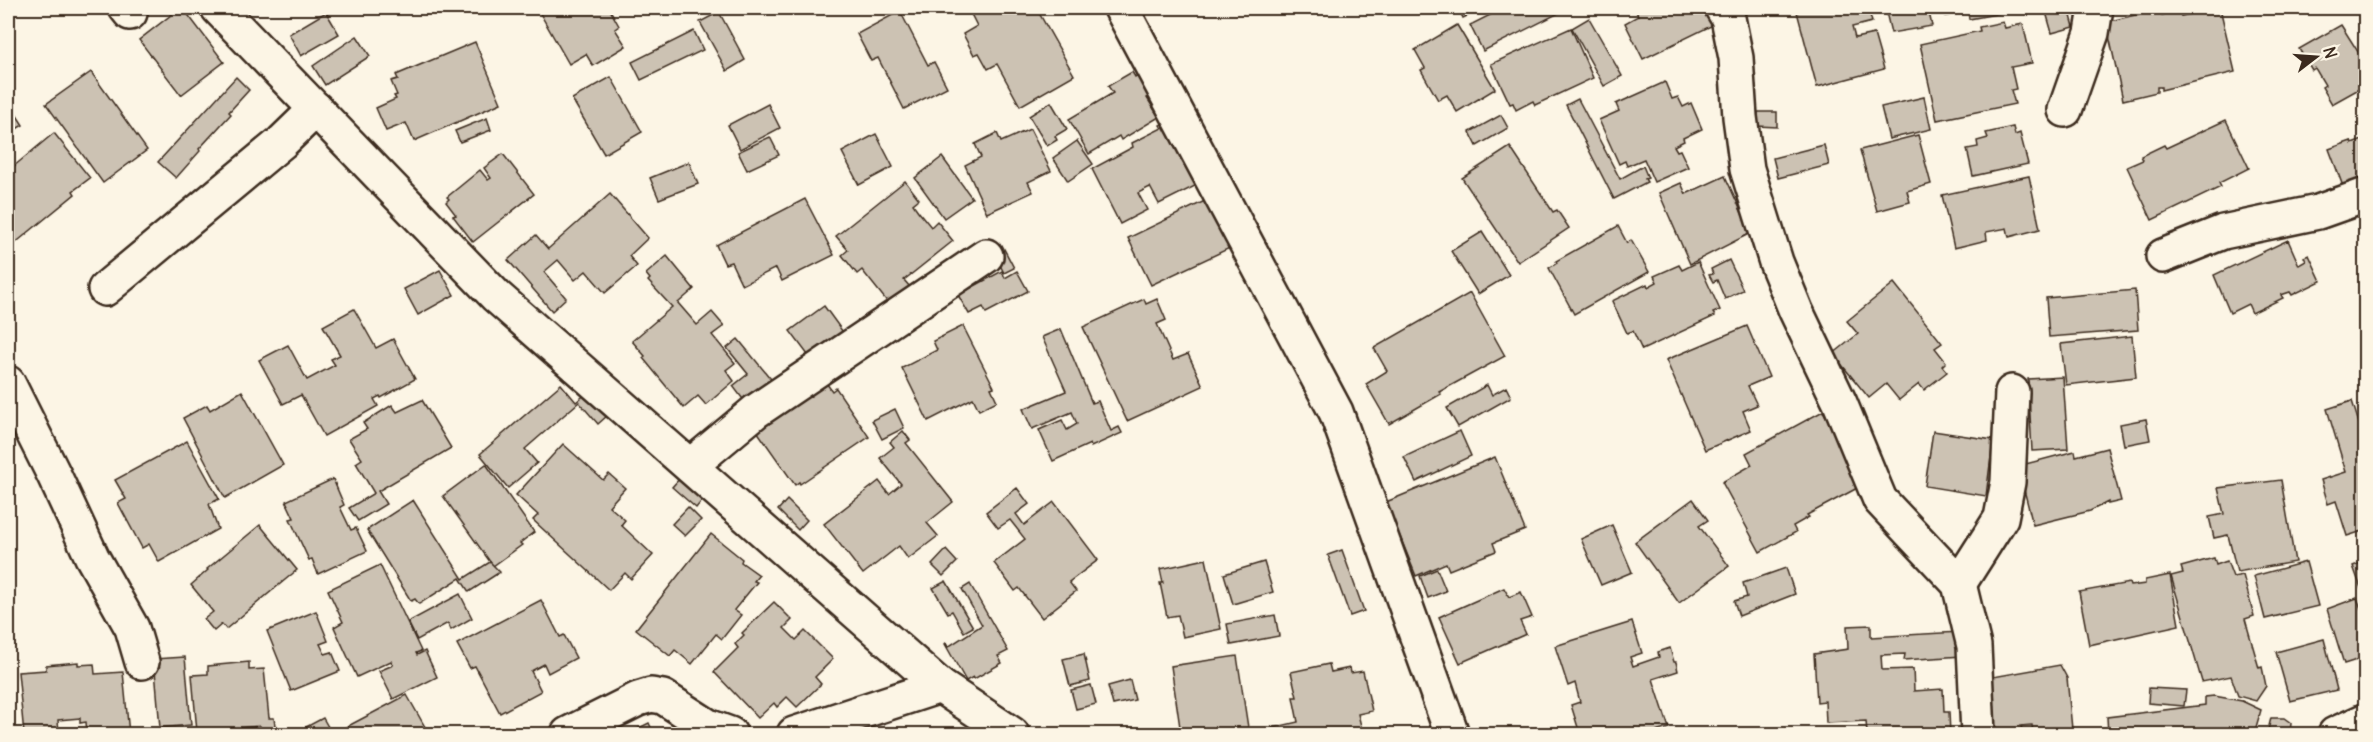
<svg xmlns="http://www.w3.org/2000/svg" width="2373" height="742" viewBox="0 0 2373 742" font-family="Delius,sans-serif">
	<rect width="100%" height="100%" fill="#fcf5e5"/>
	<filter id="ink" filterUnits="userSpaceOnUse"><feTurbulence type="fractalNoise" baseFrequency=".0167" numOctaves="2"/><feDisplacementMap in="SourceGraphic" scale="12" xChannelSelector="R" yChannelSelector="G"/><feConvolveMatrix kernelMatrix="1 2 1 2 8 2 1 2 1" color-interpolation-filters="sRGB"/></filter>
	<g filter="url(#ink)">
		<g fill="#ccc2b3" stroke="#3b2a1e" stroke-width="1.5">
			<path d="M180,8H183L224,62L181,95L139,40Z"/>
			<path d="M537,8H609L619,26L615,29L626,46L593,66L586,54L569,64Z"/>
			<path d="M982,8H1034L1037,13H1039L1074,75L1020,106L997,64L988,69L979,53L974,55L963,34L977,26L971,14Z"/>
			<path d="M1458,8H1484L1463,18Z"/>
			<path d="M1504,8H1561L1563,11L1483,51L1470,25Z"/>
			<path d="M1635,8H1704L1713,25L1643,59L1625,23L1638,16Z"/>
			<path d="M1796,8H1868L1872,22L1852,27L1855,38L1874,34L1884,69L1817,87Z"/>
			<path d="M1885,8H1928L1932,26L1891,33Z"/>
			<path d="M1945,8H2001L2002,13L1969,19L1968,12L1946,16Z"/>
			<path d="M2064,8H2069L2074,27L2052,33L2046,12Z"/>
			<path d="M2220,8L2235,72L2161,90V87H2157V92L2123,100L2106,22L2160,9L2162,15L2180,10L2181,16Z"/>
			<path d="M900,11L928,65L934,62L947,87L904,109L878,58L871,61L857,34Z"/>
			<path d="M326,12L339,34L301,56L289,34Z"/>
			<path d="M719,12L745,60L727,71L700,22Z"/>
			<path d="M1589,18L1622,76L1604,86L1572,28Z"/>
			<path d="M2003,22L2005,28L2023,24L2032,63L2011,67L2016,89L2011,90L2015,104L1937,120L1920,44L1980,31L1979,27Z"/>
			<path d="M1457,25L1495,89L1457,112L1447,95L1438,100L1421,70L1425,68L1415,50Z"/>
			<path d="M2341,25L2360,55L2366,54V85L2332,104L2322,87L2325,85L2315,68L2312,70L2299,49Z"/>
			<path d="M1571,28L1593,78L1535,105L1533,101L1516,110L1513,103L1510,104L1491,64Z"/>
			<path d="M694,31L703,50L641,80L632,62Z"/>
			<path d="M357,36L370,56L325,85L313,66Z"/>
			<path d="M475,42L501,103L414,141L406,123L386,131L376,108L396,99L394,96L397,95L391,81L398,79L396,75Z"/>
			<path d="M91,72L147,150L103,183L46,104Z"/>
			<path d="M1132,72L1135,77L1140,74L1153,95L1147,98L1159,117L1121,140L1119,136L1089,154L1069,119L1113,93L1108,86Z"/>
			<path d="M236,77L249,90L229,112L231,114L199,149L200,151L176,178L158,162Z"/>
			<path d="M611,77L642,132L604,154L572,99Z"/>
			<path d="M1665,82L1672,99L1678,97L1683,107L1691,103L1702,129L1683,138L1684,141L1674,146L1677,151L1680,150L1688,167L1654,182L1644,159L1627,166L1625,161L1619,164L1599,120L1619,111L1616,104Z"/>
			<path d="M1924,97L1931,129L1889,139L1881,107Z"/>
			<path d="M1578,99L1620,179L1643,166L1648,178L1645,179L1647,182L1614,199L1566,105Z"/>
			<path d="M1051,102L1067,129L1055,136L1057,140L1047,146L1029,116Z"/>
			<path d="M768,104L780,128L740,149L728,125Z"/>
			<path d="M8,111L9,113L14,111L23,125L8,134Z"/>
			<path d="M1758,112H1777V127L1757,126Z"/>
			<path d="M1501,115L1508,128L1477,146L1470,132Z"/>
			<path d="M487,118L491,130L460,142L455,131Z"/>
			<path d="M1175,118L1207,180L1159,204L1150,187L1138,193L1147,210L1120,224L1092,169L1133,147L1132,143L1162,128L1160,125Z"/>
			<path d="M2226,120L2249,168L2219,183L2221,187L2152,220L2127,167L2143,160L2141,156L2164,145L2166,148Z"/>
			<path d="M2013,127L2015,135L2020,133L2028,164L1973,176L1967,149L1978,147L1977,141L1988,138L1986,133Z"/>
			<path d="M1030,129L1051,171L1028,182L1033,192L987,213L965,165L981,157L975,144L997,133L1001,142Z"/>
			<path d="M54,133L90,178L73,191L75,194L8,249V171Z"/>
			<path d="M876,134L893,167L859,185L842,152Z"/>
			<path d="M1918,135L1931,184L1907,191L1910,202L1877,211L1860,150Z"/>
			<path d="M770,137L779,155L747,170L738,152Z"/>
			<path d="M2365,139L2366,190L2347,197L2329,149L2351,141L2352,144Z"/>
			<path d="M1077,141L1093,164L1068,181L1053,158Z"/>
			<path d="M1824,145L1829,165L1778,178L1773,158Z"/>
			<path d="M1510,147L1553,212L1557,210L1569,228L1518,262L1462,178Z"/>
			<path d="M503,154L534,194L473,242L453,216L456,215L446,202L449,199L447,197L480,170L488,180L491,178L484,168Z"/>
			<path d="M942,157L972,198L944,218L915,178Z"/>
			<path d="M689,162L698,184L659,199L650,178Z"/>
			<path d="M1725,176L1751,233L1690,264L1659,193L1681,183L1686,194Z"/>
			<path d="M2029,176L2040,229L2009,237L2007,228L1986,232L1987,240L1954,248L1942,195Z"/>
			<path d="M905,181L919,199L913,204L918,211L931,227L937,221L953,241L904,280L910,287L889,304L862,270L857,274L842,255L848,250L836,236Z"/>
			<path d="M610,194L648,238L629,256L637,266L605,293L586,271L575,280L558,260L544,272L566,298L552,311L508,260L536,235L548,249Z"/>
			<path d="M1211,198L1234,246L1151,285L1128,238Z"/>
			<path d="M805,199L834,255L782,281L776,268L742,285L731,262L725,264L716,245Z"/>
			<path d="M1618,226L1627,243L1631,240L1649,272L1574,314L1549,268L1557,263L1556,261Z"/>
			<path d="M1482,232L1509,275L1478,294L1451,251Z"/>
			<path d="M2288,240L2299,265L2306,261L2304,257L2309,255L2321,281L2292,295L2290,292L2281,295L2283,298L2252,313L2248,304L2230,313L2214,275Z"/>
			<path d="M1002,245L1014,268L1004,273L993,251Z"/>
			<path d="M667,256L694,289L678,303L697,325L712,312L724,326L712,335L735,363L726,370L734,381L706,405L698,396L684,408L643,358L645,356L632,341L672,307L648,281L650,279L646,274Z"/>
			<path d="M1729,260L1743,290L1725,299L1717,280L1713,282L1709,275L1713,274L1711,269Z"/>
			<path d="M1698,262L1720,310L1713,313L1715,316L1642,350L1633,331L1627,333L1612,301L1647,284L1648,287L1657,282L1654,276L1679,265L1682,270Z"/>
			<path d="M440,270L454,295L418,315L404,289Z"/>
			<path d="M1002,271L1005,278L1017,271L1028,291L986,313L983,307L969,314L958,295Z"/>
			<path d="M1894,283L1942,343L1935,348L1946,362L1942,366L1947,372L1924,390L1919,384L1899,400L1886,384L1869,398L1833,354L1858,334L1847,321Z"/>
			<path d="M2135,290L2138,330L2049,337L2046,298Z"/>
			<path d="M1470,293L1505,356L1439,392L1441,394L1389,424L1366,384L1387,371L1374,348Z"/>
			<path d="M1144,299L1146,304L1157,299L1166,320L1157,324L1173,360L1188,354L1203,386L1127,421L1083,327Z"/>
			<path d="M824,306L848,339L814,363L790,331Z"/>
			<path d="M354,309L376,348L393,339L415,379L381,398L380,396L374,399L378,406L324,436L301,395L283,404L259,360L288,345L307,380L335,365L331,359L340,355L323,326Z"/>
			<path d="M963,326L994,387L991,388L997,401L979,410L973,398L928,421L902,368L937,350L933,341Z"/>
			<path d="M1747,326L1769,377L1748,386L1757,405L1743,411L1751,430L1705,450L1666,360Z"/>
			<path d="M1061,329L1092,403L1098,401L1111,431L1119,427L1122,433L1091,447L1090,444L1053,461L1039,430L1062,420L1067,430L1077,424L1072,412L1032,429L1023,409L1066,391L1042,337Z"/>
			<path d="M2132,336L2136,377L2066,385L2061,344Z"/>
			<path d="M738,339L775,384L748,406L733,386L748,374L727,348Z"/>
			<path d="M2063,377L2068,449L2032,451L2028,379Z"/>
			<path d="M824,380L832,391L836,388L869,437L800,484L799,482L795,485L757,431Z"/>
			<path d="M561,384L576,402L587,393L607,416L598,424L579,402L525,449L537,463L508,488L480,454Z"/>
			<path d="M1487,385L1492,395L1506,387L1511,397L1458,427L1447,408Z"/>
			<path d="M242,391L283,465L225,498L183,418L207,405L210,410Z"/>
			<path d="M422,400L451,448L378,491L386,504L358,521L349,508L374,493L356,463L362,459L349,439L367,429L363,423L392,405L397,412Z"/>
			<path d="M2352,401L2359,423L2366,421V530L2347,536L2336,501L2328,504L2321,480L2346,472L2327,409Z"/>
			<path d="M895,409L904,428L882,439L872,420Z"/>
			<path d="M1823,411L1859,478L1861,486L1807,515L1809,517L1793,526L1796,532L1760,552L1722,482L1752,465L1746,453Z"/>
			<path d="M2146,419L2150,440L2124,445L2120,424Z"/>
			<path d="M903,431L910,440L906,443L953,502L927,523L938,536L908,559L899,546L863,574L824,524L879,481L889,494L901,484L880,458L894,447L890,442Z"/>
			<path d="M1460,431L1471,456L1416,482L1404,457Z"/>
			<path d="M1933,431L1993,440L1986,496L1925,486Z"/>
			<path d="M187,441L219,499L209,504L218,529L159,562L149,544L142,548L118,503L126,499L115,480Z"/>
			<path d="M563,444L603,480L609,474L625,488L609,506L625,520L621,525L653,555L631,579L625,573L609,590L533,520L538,515L516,495Z"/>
			<path d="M2107,448L2121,501L2108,504V502L2090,511L2033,525L2018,466L2075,451L2076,456Z"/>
			<path d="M1495,457L1525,530L1493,543L1496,551L1449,570L1446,563L1416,576L1386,502Z"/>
			<path d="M486,464L534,532L520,543L522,545L493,566L443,496Z"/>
			<path d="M680,478L704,498L696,508L672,487Z"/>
			<path d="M333,479L344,505L340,507L351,530L356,528L367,551L318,574L312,559L309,560L290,519L294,518L286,501Z"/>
			<path d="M2281,480L2295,562L2237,572L2228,535L2214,538L2209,517L2224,514L2218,488Z"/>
			<path d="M1017,488L1029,504L1016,514L1024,525L1054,502L1098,560L1069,582L1076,591L1042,618L1019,588L1015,591L994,563L1025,539L1010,520L998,528L986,512Z"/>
			<path d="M1693,499L1708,520L1699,526L1729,566L1679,603L1635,542Z"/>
			<path d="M413,500L463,579L490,562L500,572L469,592L460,578L419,604L415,599L411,601L367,530Z"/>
			<path d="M787,500L807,520L798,530L778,510Z"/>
			<path d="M688,507L701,520L685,536L672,524Z"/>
			<path d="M260,525L297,570L226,629L222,624L214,631L204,619L213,612L191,585L208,570L207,569Z"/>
			<path d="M1612,525L1632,572L1601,585L1581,539Z"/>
			<path d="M711,534L742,559L741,562L759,575L754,581L757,582L734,610L741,615L722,639L716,634L692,664L675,650L670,656L636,629Z"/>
			<path d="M946,550L957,562L943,576L932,565Z"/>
			<path d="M1342,550L1364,611L1350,616L1328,555Z"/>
			<path d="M2214,558L2216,565L2227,561L2233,577L2243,575L2254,616L2245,619L2259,668L2262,667L2266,686L2256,701L2238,696L2231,676L2202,682L2171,576L2183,573L2181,567Z"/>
			<path d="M1206,559L1221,629L1183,637L1178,615L1167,617L1160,583H1163L1160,569Z"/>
			<path d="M2366,561V602L2353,566Z"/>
			<path d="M1264,562L1273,592L1233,604L1224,574Z"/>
			<path d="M2306,562L2318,606L2265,619L2254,576Z"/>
			<path d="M380,565L421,651L416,653L417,655L425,651L437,677L393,699L379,671L393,665L391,661L357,677L334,627L343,622L328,590Z"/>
			<path d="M1786,568L1795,594L1739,616L1734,601L1747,597L1743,583Z"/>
			<path d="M1437,569L1446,591L1428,598L1420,576Z"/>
			<path d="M2170,575L2179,625L2089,645L2079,592L2129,583L2130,586L2145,584V580Z"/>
			<path d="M946,581L973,627L964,632L952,611L948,613L933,588Z"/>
			<path d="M970,584L1008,651L998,656L1002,663L974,679L973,677L966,681L945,644L946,643L948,647L982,625L962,589Z"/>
			<path d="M1504,588L1509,597L1521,592L1532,617L1520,621L1526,634L1460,663L1439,617Z"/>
			<path d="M460,594L472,618L451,630L448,623L417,640L408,622Z"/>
			<path d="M2357,598L2366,621V657L2344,664L2327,609Z"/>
			<path d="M541,600L560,637L564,635L576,658L548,673L544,664L531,671L541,691L500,713L475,666L470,668L457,644Z"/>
			<path d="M774,602L792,620L784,628L796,640L805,631L833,659L815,677L821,684L797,707L787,697L777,707L774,703L758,718L714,672L738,648L735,644L744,635L742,633Z"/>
			<path d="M316,611L328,641L320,644L325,654L332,652L340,671L291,691L267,631Z"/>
			<path d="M1275,615L1279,636L1231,645L1227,624Z"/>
			<path d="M1632,622L1642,653L1630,657L1633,666L1659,657L1658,652L1670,648L1674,662H1676L1678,671L1653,679L1669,728L1648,734H1580L1571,705L1580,702L1575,683L1568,686L1555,646Z"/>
			<path d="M1871,625V637L1960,632L1962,656L1904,660L1905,654L1881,655L1882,670L1913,669L1914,691L1943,689L1944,712H1949L1950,734H1867L1866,721L1826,723L1825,701L1817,702L1814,654L1848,649L1847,626Z"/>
			<path d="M2324,639L2337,690L2290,701L2276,652Z"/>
			<path d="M1084,654L1090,681L1070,686L1063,659Z"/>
			<path d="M1237,656L1249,734H1181L1171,666Z"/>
			<path d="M185,657L191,725L160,728L154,659Z"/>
			<path d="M78,662V665L94,664L95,674L123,672L129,734H87L86,722L80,723V718L58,720L59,734H24L18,672L46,670V665Z"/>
			<path d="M249,662V670L264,669L269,718H274L276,734H261L260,726L197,732L192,675L208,674V666Z"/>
			<path d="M1329,664L1331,672L1350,668L1351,673L1363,671L1372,711L1358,714L1363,734H1273L1272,728L1298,722L1293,697H1297L1291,672Z"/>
			<path d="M2060,665L2067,678L2072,729L2047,734H2033L2032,725L2021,726L2023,733L2017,734H1986L1976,680Z"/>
			<path d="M1130,680L1135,700L1113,705L1108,686Z"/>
			<path d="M1091,685L1096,704L1076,709L1071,690Z"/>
			<path d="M2149,688L2186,690L2184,706L2148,703Z"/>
			<path d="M407,695L429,734H333Z"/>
			<path d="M2214,696L2242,701L2261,710L2254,734H2108L2107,717L2205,705V697Z"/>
			<path d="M323,718L332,734H309L306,727Z"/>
			<path d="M2271,718H2284L2291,723L2290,734H2267Z"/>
			<path d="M649,723L654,734H627Z"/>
			<path d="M955,729V734H921Z"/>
		</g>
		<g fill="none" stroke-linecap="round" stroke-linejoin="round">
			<g stroke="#3b2a1e" stroke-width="38">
				<g id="minor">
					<path d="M126,8L130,13"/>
					<path d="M218,8L496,296L940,686L1012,734"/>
					<path d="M1121,8L1336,412L1452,734"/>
					<path d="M1722,8L1728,18L1736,58L1740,117L1747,169L1776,262L1796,311L1840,403L1880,500L1959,584L1974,646L1978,734"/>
					<path d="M2065,110L2092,33L2096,8"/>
					<path d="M2163,256L2223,232L2318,212L2366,195"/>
					<path d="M105,289L282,142L316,109"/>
					<path d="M8,383L54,475L92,557L132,628L142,662"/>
					<path d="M690,466L756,411L986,256"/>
					<path d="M1959,584L2001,518L2008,482L2012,392"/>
					<path d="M568,734L638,699L651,695L663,697L708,726L730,734"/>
					<path d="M794,734L940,686"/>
					<path d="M2335,734L2366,720"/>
				</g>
			</g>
			<use href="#minor" stroke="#fcf5e5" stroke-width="33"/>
		</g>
	</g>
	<rect width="2373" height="742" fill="none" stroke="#fcf5e5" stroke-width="30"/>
	<rect x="15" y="15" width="2343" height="712" fill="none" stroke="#3b2a1e" stroke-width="2" filter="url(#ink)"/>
	<g transform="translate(2316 57) rotate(73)" stroke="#fcf5e5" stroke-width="4.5" paint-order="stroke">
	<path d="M0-4.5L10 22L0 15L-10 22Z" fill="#3b2a1e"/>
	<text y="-9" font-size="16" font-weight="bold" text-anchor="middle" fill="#3b2a1e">N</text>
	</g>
</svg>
